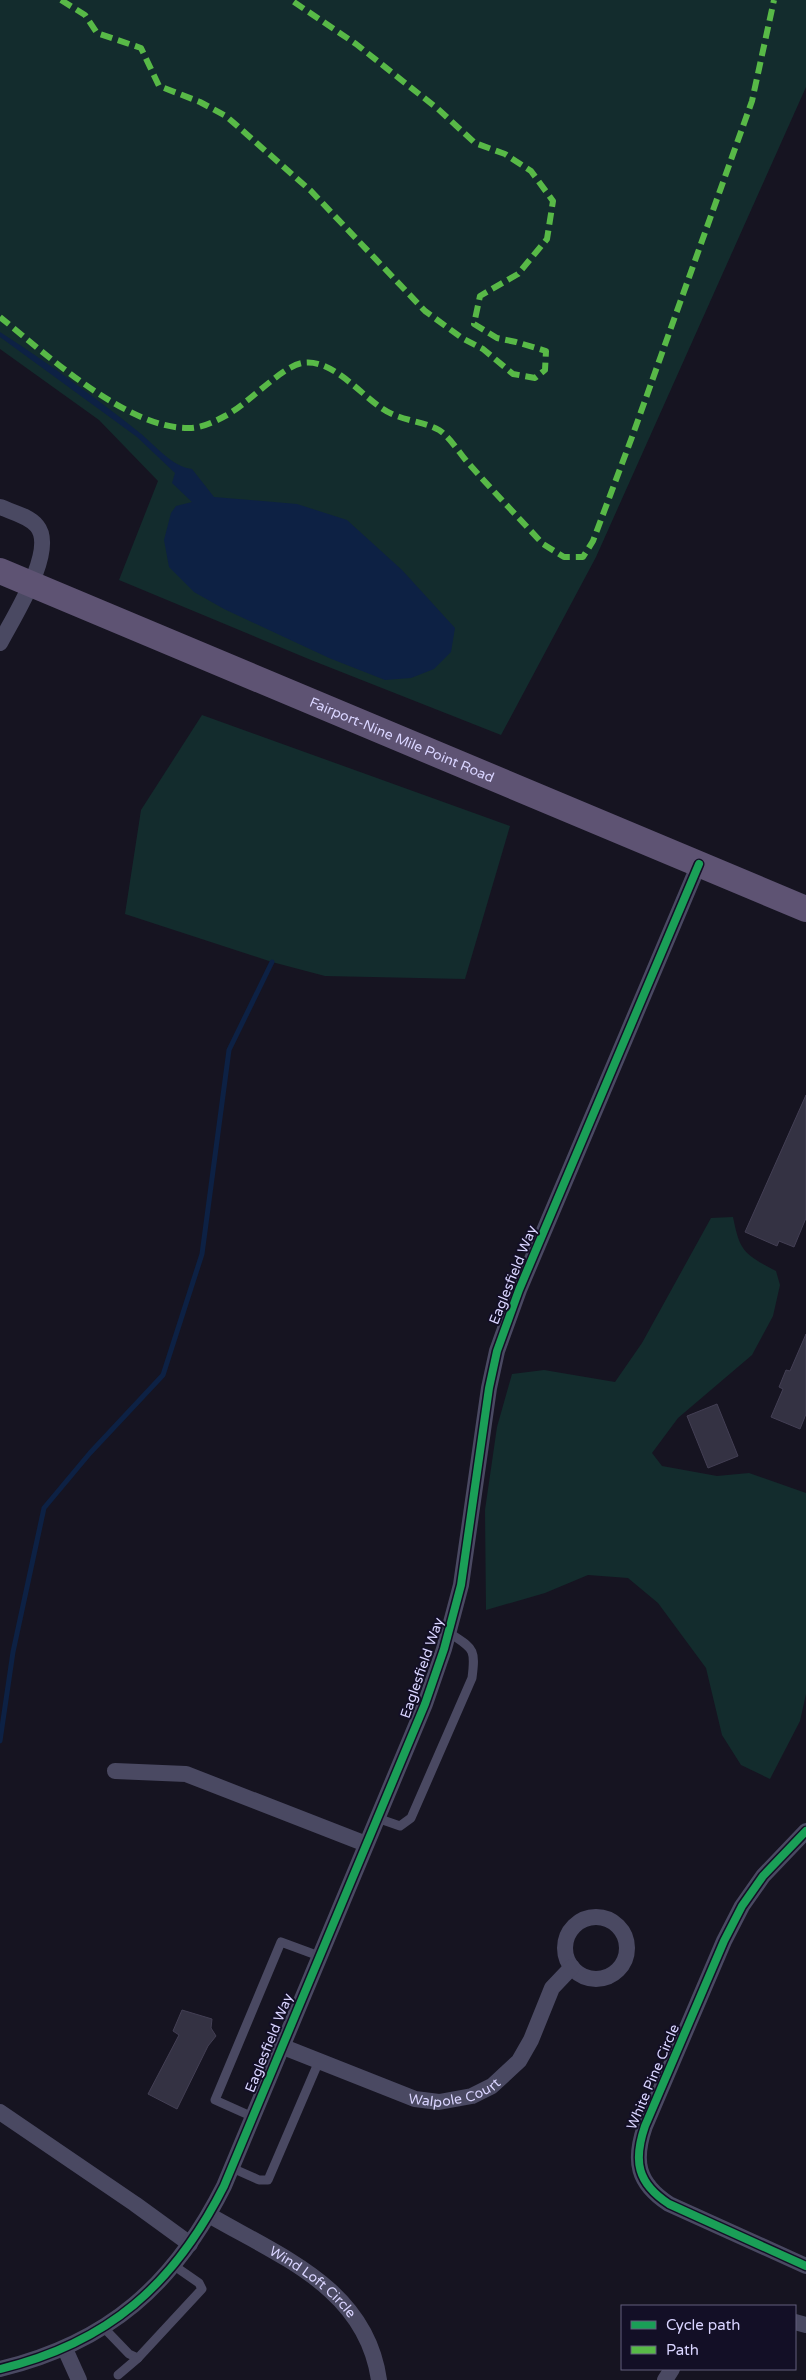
<svg xmlns="http://www.w3.org/2000/svg" width="806" height="2380" viewBox="0 0 806 2380" font-family="'Varela Round',sans-serif">
	<rect width="100%" height="100%" fill="#161421"/>
	<g fill="#132c2d">
		<path d="M0,0H806V87L596,557L501,735L311,660L119,580L158,481L99,420L0,349Z"/>
		<path d="M202,715L510,826L465,979L325,976L272,962L125,914L141,810Z"/>
		<path d="M733,1217C740,1252 744,1254 776,1271L780,1285L773,1316L752,1355L678,1418L652,1453L662,1466L717,1476L749,1473L806,1493V1694L800,1721L770,1779L741,1765L722,1735L706,1668L658,1603L628,1578L588,1575L545,1593L486,1610L485,1510L497,1427L512,1374L544,1370L615,1382L642,1343L711,1218Z"/>
	</g>
	<path fill="#0d2144" d="M0,332C48,363 95,397 140,433C156,446 171,466 192,469L214,497L297,504L347,520L402,570L455,628L451,652L434,669L411,678L385,680L329,658L224,609L194,592L169,567L164,540L171,513L176,506L192,502L172,483L175,473L137,437L0,337Z"/>
	<g fill="none" stroke-linecap="round" stroke-linejoin="round">
		<path stroke="#0d2144" stroke-width="5" d="M0,1741L13,1652L44,1508L90,1453L163,1375L202,1254L229,1050L272,962"/>
	</g>
	<g fill="#343243" stroke="#433f54">
		<path d="M806,1095V1218L794,1247L779,1241L777,1246L745,1232Z"/>
		<path d="M806,1334V1414L800,1429L771,1417L783,1389L779,1387L786,1370L790,1371Z"/>
		<path d="M717,1404L738,1456L708,1468L687,1416Z"/>
		<path d="M182,2010L212,2019L211,2028L216,2036L208,2046L177,2109L148,2094L179,2035L173,2031Z"/>
	</g>
	<g fill="none" stroke-linecap="round" stroke-linejoin="round">
		<g stroke="#4a4962" stroke-width="9">
			<path d="M377,1818L400,1826L411,1818L472,1678C476,1647 473,1649 448,1632"/>
			<path d="M253,2117L215,2100L281,1942L319,1956"/>
			<path d="M232,2168L259,2180H268L319,2061"/>
			<path d="M104,2328L129,2354L138,2358L202,2289L199,2283L173,2265"/>
			<path d="M118,2375L138,2358"/>
		</g>
		<g stroke="#4a4962" stroke-width="16">
			<path d="M0,507C12,512 29,516 37,526C57,550 13,618 0,643"/>
			<path d="M115,1771L186,1774L366,1844"/>
			<path d="M806,1831L763,1876L742,1906L724,1941L645,2126C633,2161 637,2183 669,2204L806,2266"/>
			<circle cx="596" cy="1948" r="31"/>
			<path id="s1" d="M281,2046L415,2099L439,2102L472,2096L492,2086L519,2061L531,2040L552,1988L572,1967"/>
			<path d="M0,2112L135,2204L190,2244"/>
			<path id="s2" d="M209,2215C281,2257 366,2288 379,2380"/>
			<path d="M795,2322L806,2325"/>
			<path d="M65,2349L79,2380"/>
			<path d="M0,2369C108,2343 174,2285 224,2186L425,1704L444,1649L461,1585L489,1388L497,1351L519,1290L699,864"/>
			<path d="M665,2380L672,2369"/>
		</g>
		<path stroke="#5e5373" stroke-width="26" id="s3" d="M0,571L806,909"/>
		<g stroke="#58b947" stroke-width="6" stroke-dasharray="12 6" stroke-linecap="butt">
			<path d="M61,0L85,15L97,33L141,48L159,86L200,102L226,116L311,191L425,311L462,338L483,349L513,374L535,378L545,370L546,351L516,342L497,338L474,324L480,296L518,274L547,239L553,201L531,171L505,154L475,143L438,109L356,44L291,0"/>
			<path d="M0,317C47,355 127,429 189,428C201,428 214,422 225,416C247,405 281,367 302,363C335,357 366,403 392,414C407,421 425,422 439,430C450,437 460,454 469,464C493,491 518,517 543,544L564,557H583L593,541L632,437L752,101L774,0"/>
		</g>
		<g stroke="#130f26" stroke-width="11">
			<g id="cycleway">
				<path d="M806,1831L763,1876L742,1906L724,1941L645,2126C633,2161 637,2183 669,2204L806,2266"/>
				<path d="M0,2369C108,2343 174,2285 224,2186L425,1704L444,1649L461,1585L489,1388L497,1351L519,1290L699,864"/>
			</g>
		</g>
		<use href="#cycleway" stroke="#1a9f57" stroke-width="8"/>
	</g>
	<g text-anchor="middle" dominant-baseline="central" stroke-width="4" stroke-linejoin="round" paint-order="stroke">
		<g font-size="14" fill="#d9d4ff" stroke="#130f26">
			<text stroke="none"><textPath href="#s3" startOffset="436">Fairport-Nine Mile Point Road</textPath></text>
			<text transform="translate(513 1275) rotate(-68)">Eaglesfield Way</text>
			<text transform="translate(422 1668) rotate(-71)">Eaglesfield Way</text>
			<text transform="translate(269 2043) rotate(-68)">Eaglesfield Way</text>
			<text transform="translate(653 2077) rotate(-67)">White Pine Circle</text>
			<text stroke="none"><textPath href="#s1" startOffset="185">Walpole Court</textPath></text>
			<text stroke="none"><textPath href="#s2" startOffset="124">Wind Loft Circle</textPath></text>
		</g>
	</g>
	<rect x="621" y="2305" width="175" height="65" fill="#130f26" stroke="#625e7d"/>
	<rect x="631" y="2321" width="25" height="8" fill="#1a9f57" stroke="#625e7d"/>
	<text x="666" y="2330" font-size="15" fill="#d9d4ff">Cycle path</text>
	<rect x="631" y="2346" width="25" height="8" fill="#58b947" stroke="#625e7d"/>
	<text x="666" y="2355" font-size="15" fill="#d9d4ff">Path</text>
</svg>
